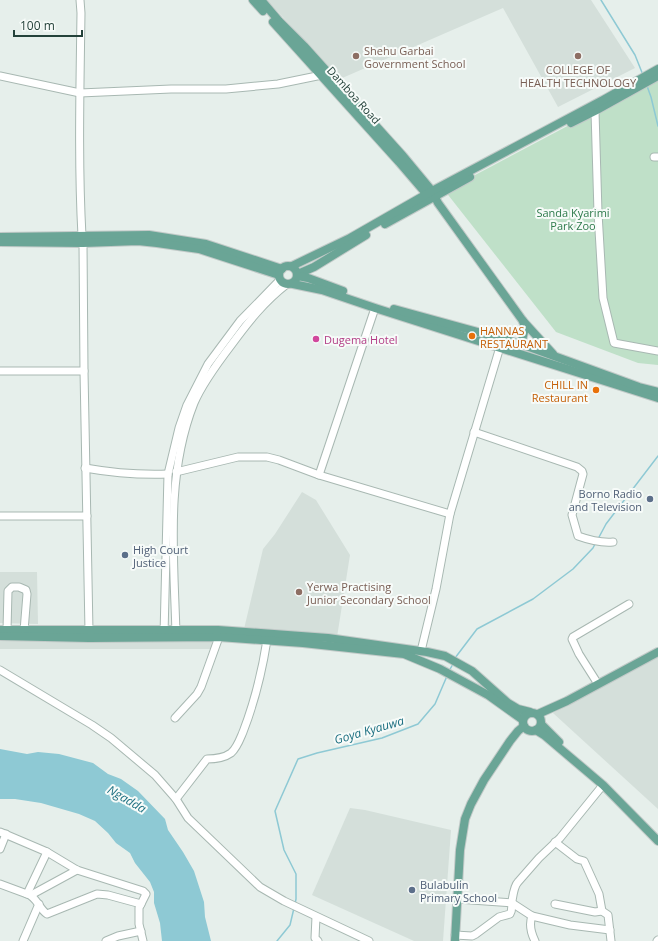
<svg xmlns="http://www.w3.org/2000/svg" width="658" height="941" viewBox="0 0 658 941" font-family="'Open Sans',sans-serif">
	<rect width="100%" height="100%" fill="#e6efeb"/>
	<g fill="#d4dfda">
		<path d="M267,0H591L635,68L558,107L503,8L340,79Z"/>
		<path d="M302,492L316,500L350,555L337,637L244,629L263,549L275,534Z"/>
		<path d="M0,572H37L38,624L0,623Z"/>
		<path d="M215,640L211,649H0V641Z"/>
		<path d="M658,654V809L553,713Z"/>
		<path d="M350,808L365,810L451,830L443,941H414L312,895Z"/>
	</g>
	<path fill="#bfe0c8" d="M658,78V365L638,363L556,332L445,191Z"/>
	<path fill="#8ec9d4" d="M0,749L27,754L38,752L59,754L93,763L108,774L121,779L138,791L165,819L168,830L183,852L194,871L204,902L205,917L211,941H162L160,923L154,903V892L150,882L135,863L130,853L116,843L108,833L95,821L79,814L41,803L15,799H0Z"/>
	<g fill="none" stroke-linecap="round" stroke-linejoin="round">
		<g stroke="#8ec9d4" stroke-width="1.5">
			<path d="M601,0L635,55L643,75"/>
			<path d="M647,86L651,97L658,126"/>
			<path d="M598,539L606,524L658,456"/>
			<path d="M455,658L477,629L533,599L573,569L593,548L595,544"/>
			<path d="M449,671L453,664"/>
			<path d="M295,904L296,899V874L284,850L275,811L298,759L317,753L382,738L418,724L435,704L447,676"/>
			<path d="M277,941L290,925L294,908"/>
		</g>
		<g stroke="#a8b8b2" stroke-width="9">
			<g id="minor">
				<path d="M80,0L81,13C80,88 78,162 82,236"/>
				<path d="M0,76L80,93L171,89H226L278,84L322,75L324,74"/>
				<path d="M595,111L598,213L603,298L614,343L658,351"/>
				<path d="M654,157H658"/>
				<path d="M83,243L84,371L89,631"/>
				<path d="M0,371H84"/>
				<path d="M474,432L577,467L582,471L583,474L572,515L578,536C589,540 601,543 613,542"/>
				<path d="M85,468C113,473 140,475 168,474"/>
				<path d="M176,472L238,457H267L279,460L319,475L450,514"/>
				<path d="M319,475L375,308"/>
				<path d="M0,516H87"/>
				<path d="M7,630L8,591L12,587H19L26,590L27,594L24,631"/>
				<path d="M176,634C174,557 165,476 194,403C202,384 219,361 232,344C249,321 264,302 287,284"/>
				<path d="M164,635L168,474L179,428L187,405L208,364L240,321L280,280"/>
				<path d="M421,651L436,589L450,514L500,347"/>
				<path d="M0,670L92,725L111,738L155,775L176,799L188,818L260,887L284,901L369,941"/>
				<path d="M598,684L579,654L572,639L573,637L629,604"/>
				<path d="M175,718L197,694L201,687L219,637"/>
				<path d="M176,799L207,759C215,759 224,758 231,753C237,748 240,739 243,732C255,701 262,672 267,640"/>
				<path d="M0,832L47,852L77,870L143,891L146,894L139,908V924L143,941"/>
				<path d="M555,842L577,859L584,861L599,894L602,911"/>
				<path d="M0,849L6,834"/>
				<path d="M0,884L27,894L47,852"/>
				<path d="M27,894C37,897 39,909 47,914L97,894L108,895L141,904"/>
				<path d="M31,895L77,870"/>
				<path d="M457,899L512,903L532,916C529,924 531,933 535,941"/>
				<path d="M555,904L595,912L602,911L608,915L611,941"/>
				<path d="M532,916L570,925L610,930"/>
				<path d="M316,917L315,938L318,941"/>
				<path d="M455,935L472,936L476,934L499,917L510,914C513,909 511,906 512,901C513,895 514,886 518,882L539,858L560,838L603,785"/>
				<path d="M23,941L39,904"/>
				<path d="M106,941L118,936L141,931"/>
				<path d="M657,941L658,940"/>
			</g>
		</g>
		<g stroke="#c2cac8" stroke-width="10">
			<g id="major">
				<path d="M253,0L263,11"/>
				<path d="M261,0L279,21L304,46L403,156L432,191L438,203L523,321L553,354"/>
				<path d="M273,22L399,162L429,197"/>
				<path d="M571,123L595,111L658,76"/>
				<path d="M385,224L470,177"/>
				<path d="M0,237L149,235L206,244L282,269"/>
				<path d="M0,242L83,243L138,241L157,243L199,249L279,275"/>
				<circle cx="288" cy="275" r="9"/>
				<path d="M292,266L350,238L432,191L603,100L658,69"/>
				<path d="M298,274L314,267L366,235"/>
				<path d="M298,276L308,278L343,291"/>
				<path d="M293,284L322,290L375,308L658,398"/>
				<path d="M394,309L521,344L639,387L658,392"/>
				<path d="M521,344L525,328L523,321"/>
				<path d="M0,630H218L328,638L427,652L445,656L472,671L508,703L518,709L530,712"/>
				<path d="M0,636L89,638L219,637L303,643L404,654L440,669L488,695L523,720"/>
				<circle cx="532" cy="722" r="9"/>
				<path d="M538,714L567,701L658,652"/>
				<path d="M541,724L559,742"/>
				<path d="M536,730L544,735L603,785L658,841"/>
				<path d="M455,941L460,850L465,819L471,804L484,780L510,741L518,731L524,726"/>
			</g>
		</g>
		<use href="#minor" stroke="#fff" stroke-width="7"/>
		<use href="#major" stroke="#6aa596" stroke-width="8"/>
	</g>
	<g fill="#8d6e63" stroke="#f7fbf9" stroke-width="1.5">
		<circle cx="356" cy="56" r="4"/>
		<circle cx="578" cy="56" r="4"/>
		<circle cx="299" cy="592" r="4"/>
	</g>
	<g fill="#e8710a" stroke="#f7fbf9" stroke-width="1.5">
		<circle cx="472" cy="336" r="4"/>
		<circle cx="596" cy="390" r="4"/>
	</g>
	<circle fill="#d1479c" stroke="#f7fbf9" stroke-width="1.5" cx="316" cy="339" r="4"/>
	<g fill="#5c6f8a" stroke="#f7fbf9" stroke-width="1.5">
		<circle cx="650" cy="499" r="4"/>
		<circle cx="125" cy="555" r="4"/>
		<circle cx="412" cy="890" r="4"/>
	</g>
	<g text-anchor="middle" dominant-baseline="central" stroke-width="4" stroke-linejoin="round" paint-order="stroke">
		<g font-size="11" fill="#785e54" stroke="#f7fbf9" text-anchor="start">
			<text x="364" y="50">Shehu Garbai<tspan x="364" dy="13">Government School</tspan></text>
			<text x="578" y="69" text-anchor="middle">COLLEGE OF<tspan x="578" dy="13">HEALTH TECHNOLOGY</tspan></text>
			<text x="307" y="586">Yerwa Practising<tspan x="307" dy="13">Junior Secondary School</tspan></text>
		</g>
		<g font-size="11" fill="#24423a" stroke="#f7fbf9">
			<text transform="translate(354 95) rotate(48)">Damboa Road</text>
		</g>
		<g font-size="11" fill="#2d7a4b" stroke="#f7fbf9">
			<text x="573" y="212">Sanda Kyarimi<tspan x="573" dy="13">Park Zoo</tspan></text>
		</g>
		<g font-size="11" fill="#c56008" stroke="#f7fbf9" text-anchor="start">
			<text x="480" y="330">HANNAS<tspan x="480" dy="13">RESTAURANT</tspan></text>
			<text x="588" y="384" text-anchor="end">CHILL IN<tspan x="588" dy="13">Restaurant</tspan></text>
		</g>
		<g font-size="11" fill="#b23c85" stroke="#f7fbf9" text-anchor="start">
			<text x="324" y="339">Dugema Hotel</text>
		</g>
		<g font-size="11" fill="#4e5e75" stroke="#f7fbf9" text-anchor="start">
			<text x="642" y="493" text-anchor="end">Borno Radio<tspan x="642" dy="13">and Television</tspan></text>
			<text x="133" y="549">High Court<tspan x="133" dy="13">Justice</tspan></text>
			<text x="420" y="884">Bulabulin<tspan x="420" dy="13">Primary School</tspan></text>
		</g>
		<g font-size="12" font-style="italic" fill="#1c6f80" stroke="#f7fbf9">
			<text transform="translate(369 730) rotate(-16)">Goya Kyauwa</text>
			<text transform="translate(127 799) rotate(30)">Ngadda</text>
		</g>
	</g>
	<path d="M14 30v6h68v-6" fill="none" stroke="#24423a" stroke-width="2"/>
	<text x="20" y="30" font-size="12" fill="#24423a" stroke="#f7fbf9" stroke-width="3" paint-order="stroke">100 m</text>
</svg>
